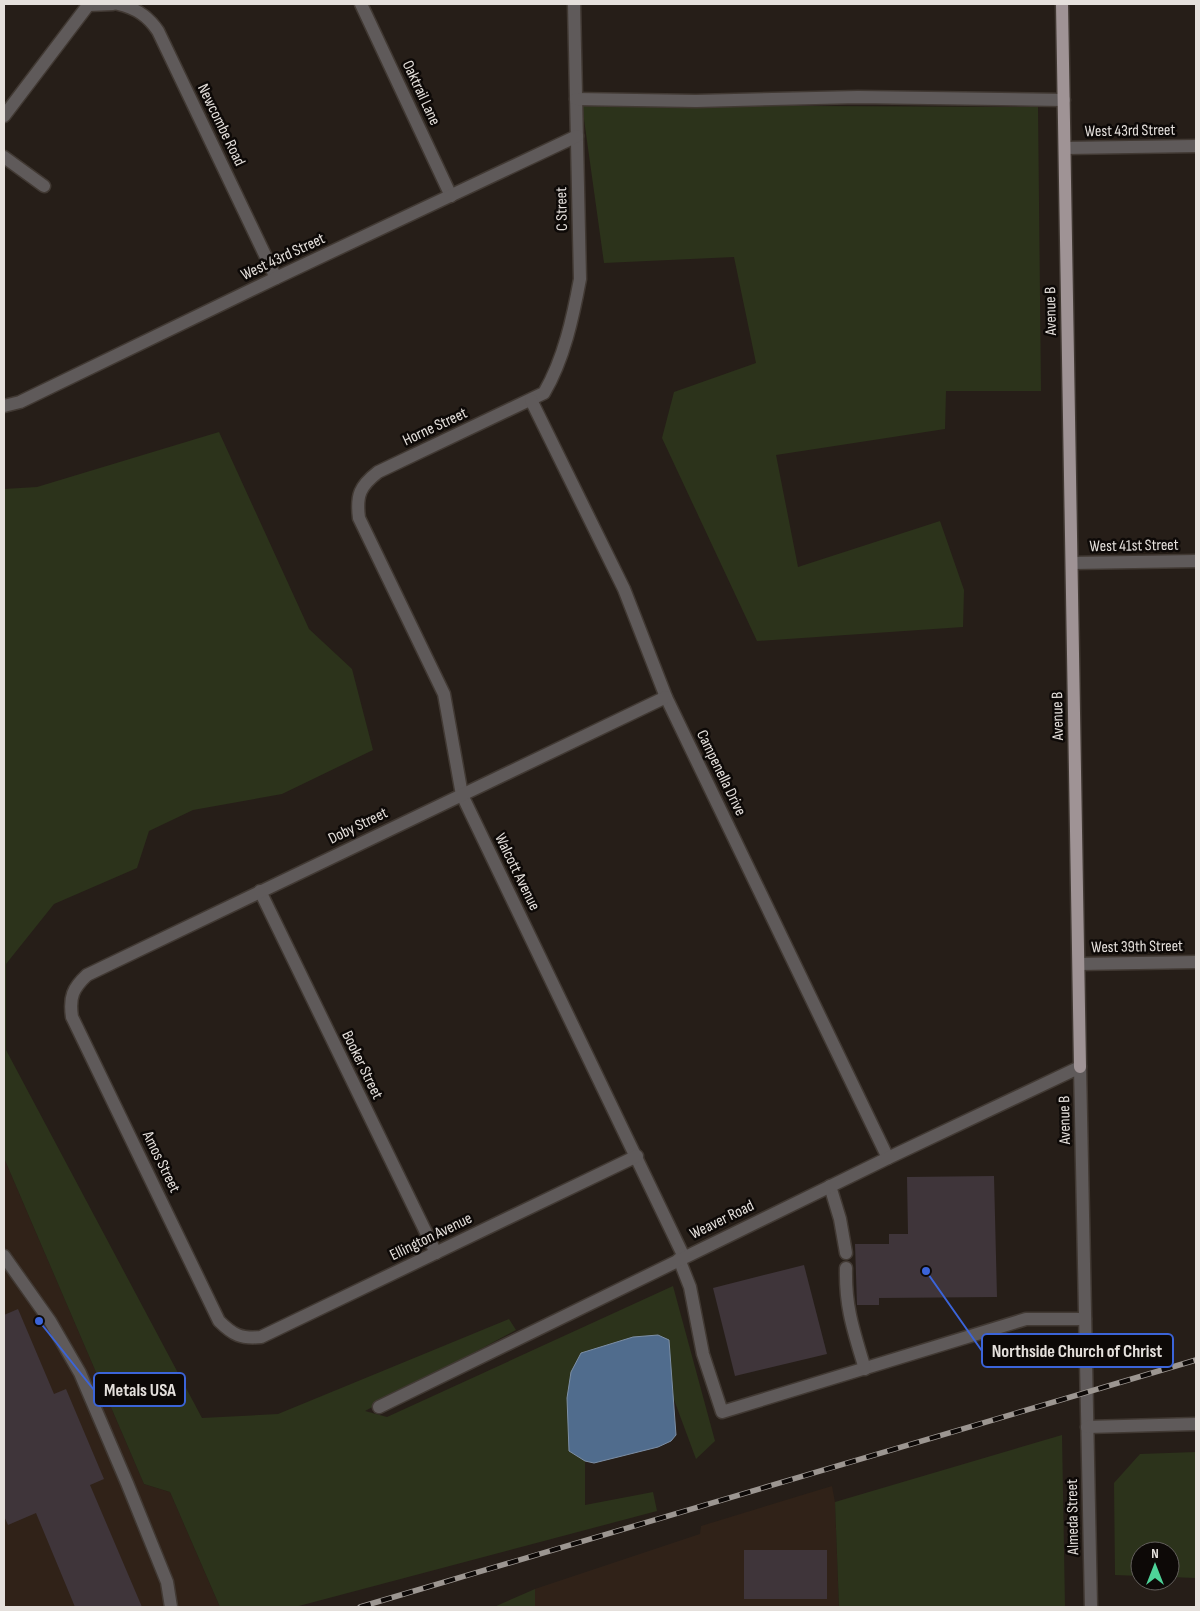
<svg xmlns="http://www.w3.org/2000/svg" width="1200" height="1611" viewBox="0 0 1200 1611" font-family="'Sofia Sans Condensed',sans-serif">
	<rect width="100%" height="100%" fill="#261e18"/>
	<g fill="#302218">
		<path d="M4,1158L144,1484L170,1492L220,1607H4Z"/>
		<path d="M832,1486L835,1502L839,1607H535V1589L700,1534L701,1526Z"/>
	</g>
	<g fill="#2c331b">
		<path d="M582,105L1038,107L1041,391H946L945,429L776,455L798,567L940,521L964,590L963,627L757,641L662,438L674,392L756,363L734,257L604,263Z"/>
		<path d="M219,432L309,629L352,669L373,750L282,794L193,810L149,831L137,868L54,904L6,964V1050L202,1418L278,1414L509,1319L516,1330L365,1411L387,1417L673,1286L715,1441L696,1459L673,1397L669,1340L569,1451L585,1461V1505L653,1492L657,1511L295,1607H220L170,1492L144,1484L4,1158V489L37,487Z"/>
		<path d="M1062,1435L1065,1607H839L835,1502Z"/>
		<path d="M1196,1452V1578L1170,1577V1551H1140V1576L1115,1575L1114,1483L1140,1454Z"/>
		<path d="M535,1589V1607H494Z"/>
	</g>
	<path fill="#506c8d" stroke="#7d8fa5" d="M658,1335L669,1340L676,1435L671,1441L658,1447L594,1463L585,1461L569,1451L567,1398L571,1372L581,1353L633,1337Z"/>
	<g fill="#3f353a">
		<path d="M994,1176L997,1297L879,1298V1305H857L855,1244H889V1234H908L907,1177Z"/>
		<path d="M804,1265L827,1354L735,1376L713,1288Z"/>
		<path d="M18,1309L54,1394L66,1389L104,1479L90,1485L142,1607H75L36,1513L8,1525L4,1516V1315Z"/>
		<rect x="744" y="1550" width="83" height="49"/>
	</g>
	<g fill="none" stroke-linecap="round" stroke-linejoin="round">
		<g stroke="#413933" stroke-width="15">
			<g id="minor">
				<path d="M118,4C136,8 148,16 158,31L276,278"/>
				<path d="M361,4L451,196"/>
				<path d="M574,4L580,279C573,317 564,359 544,393L378,472C360,486 356,495 359,518L444,694L462,795L684,1257"/>
				<path d="M89,5L113,4"/>
				<path d="M576,99L696,101L858,97L1064,100"/>
				<path d="M4,116L89,4"/>
				<path d="M1065,148L1196,146"/>
				<path d="M4,157L44,186"/>
				<path d="M531,400L624,589L666,697L888,1158"/>
				<path d="M4,406L20,402L276,278L577,136"/>
				<path d="M1072,563L1196,561"/>
				<path d="M260,891L436,1253"/>
				<path d="M1079,964L1196,962"/>
				<path d="M637,1156L261,1337C241,1339 233,1335 219,1321L72,1017C69,997 73,988 87,975L666,697"/>
				<path d="M830,1186L840,1219L846,1253"/>
				<path d="M4,1256L50,1321L80,1373L127,1483L167,1582L171,1607"/>
				<path d="M679,1259L690,1287L703,1354L722,1412L1026,1319H1085"/>
				<path d="M846,1268C845,1308 854,1332 865,1369"/>
				<path d="M379,1407L888,1158L1080,1067L1091,1607"/>
				<path d="M1087,1427L1196,1424"/>
			</g>
		</g>
		<g stroke="#413933" stroke-width="15">
			<path id="major" d="M1062,4L1080,1067"/>
		</g>
		<use href="#minor" stroke="#5f5a5a" stroke-width="12"/>
		<use href="#major" stroke="#9f9395" stroke-width="12"/>
		<g stroke="#9c9691" stroke-width="5.5">
			<path id="rail" d="M360,1607L1196,1360"/>
		</g>
		<use href="#rail" stroke="#0d0907" stroke-width="4" stroke-dasharray="11" stroke-linecap="butt"/>
	</g>
	<g text-anchor="middle" dominant-baseline="central" stroke-width="5" stroke-linejoin="round" paint-order="stroke">
		<g font-size="16" fill="#e5e0dc" stroke="#0d0907">
			<text transform="translate(421 93) rotate(65)">Oaktrail Lane</text>
			<text transform="translate(221 125) rotate(64)">Newcombe Road</text>
			<text transform="translate(1130 131) rotate(-1)">West 43rd Street</text>
			<text transform="translate(562 209) rotate(-91)">C Street</text>
			<text transform="translate(283 257) rotate(-25)">West 43rd Street</text>
			<text transform="translate(1051 311) rotate(-91)">Avenue B</text>
			<text transform="translate(435 427) rotate(-25)">Horne Street</text>
			<text transform="translate(1134 546) rotate(-1)">West 41st Street</text>
			<text transform="translate(1058 716) rotate(-91)">Avenue B</text>
			<text transform="translate(721 773) rotate(64)">Campenella Drive</text>
			<text transform="translate(358 826) rotate(-26)">Doby Street</text>
			<text transform="translate(517 872) rotate(64)">Walcott Avenue</text>
			<text transform="translate(1137 947) rotate(-1)">West 39th Street</text>
			<text transform="translate(362 1065) rotate(64)">Booker Street</text>
			<text transform="translate(1065 1120) rotate(-91)">Avenue B</text>
			<text transform="translate(161 1162) rotate(64)">Amos Street</text>
			<text transform="translate(722 1220) rotate(-26)">Weaver Road</text>
			<text transform="translate(431 1237) rotate(-26)">Ellington Avenue</text>
			<text transform="translate(1073 1517) rotate(-91)">Almeda Street</text>
		</g>
	</g>
	<path fill="none" stroke="#3b64d9" stroke-width="2" d="M926 1271L982 1351M39 1321L94 1390"/>
	<g fill="#3b64d9" stroke="#0d0907" stroke-width="2">
		<circle cx="926" cy="1271" r="5"/>
		<circle cx="39" cy="1321" r="5"/>
	</g>
	<g fill="#0d0907" stroke="#3b64d9" stroke-width="2">
		<rect x="982" y="1334" width="191" height="33" rx="5"/>
		<rect x="94" y="1373" width="91" height="33" rx="5"/>
	</g>
	<g font-size="18" text-anchor="middle" font-weight="bold" fill="#e5e0dc">
		<text x="1077" y="1357">Northside Church of Christ</text>
		<text x="140" y="1396">Metals USA</text>
	</g>
	<rect width="1200" height="1611" fill="none" stroke="#e5e0dc" stroke-width="10"/>
	<g transform="translate(1155 1566)"><circle r="24" fill="#0d0907" stroke="#635f5c"/>
	<path d="M0-4L9 19L0 12L-9 19Z" fill="#4ed399"/>
	<text y="-8" font-size="14" font-weight="bold" text-anchor="middle" fill="#e5e0dc">N</text>
	</g>
</svg>
